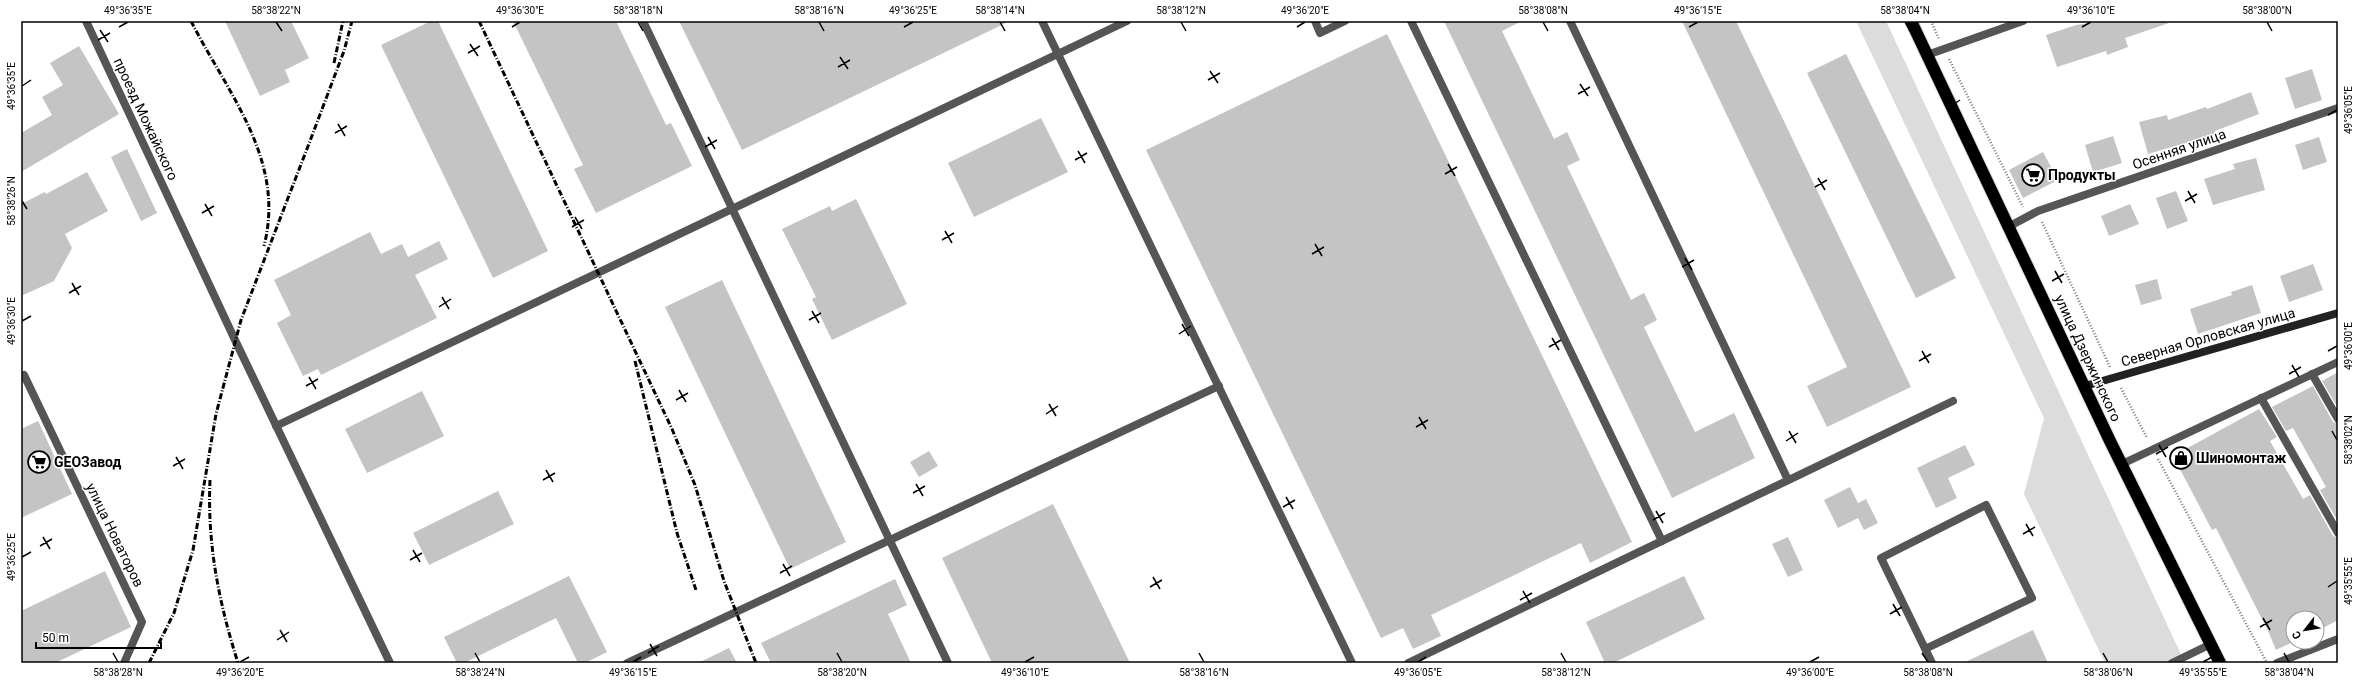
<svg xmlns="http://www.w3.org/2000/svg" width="2359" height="684" viewBox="0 0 2359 684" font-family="Roboto,sans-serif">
	<rect width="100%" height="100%" fill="#fff"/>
	<path fill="#dcdcdc" d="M1856,21H1886L2185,663H2105L2024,494L2044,418Z"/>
	<g fill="#c4c4c4">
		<path d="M225,21H291L309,58L285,70L290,82L260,96Z"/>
		<path d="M431,21H438L548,251L493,278L381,45Z"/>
		<path d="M513,21H616L666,125L671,123L692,166L596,213L574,169L583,165Z"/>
		<path d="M679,21H1010L742,150Z"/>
		<path d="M1444,21H1522L1502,31L1554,139L1567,132L1580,160L1567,166L1631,300L1644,293L1657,320L1644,327L1695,432L1734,413L1755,458L1672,498Z"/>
		<path d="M1682,21H1736L1911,387L1827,427L1807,386L1847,367Z"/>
		<path d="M2103,21H2168L2169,23L2125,38L2128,47L2107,55L2106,51L2057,67L2046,35L2076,25Z"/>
		<path d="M1387,34L1632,542L1590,563L1581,543L1431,615L1441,636L1413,649L1403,628L1381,638L1146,150Z"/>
		<path d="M79,46L119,114L21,172V133L52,115L42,97L63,85L50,63Z"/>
		<path d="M1846,54L1956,278L1916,298L1807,73Z"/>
		<path d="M2312,69L2322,100L2295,109L2285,78Z"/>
		<path d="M2251,92L2259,114L2215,131L2216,134L2148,154L2139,122L2167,115L2168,120L2206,107L2207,109Z"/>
		<path d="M1041,118L1068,172L974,217L948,163Z"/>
		<path d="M2113,136L2122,163L2093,172L2085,145Z"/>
		<path d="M2319,137L2327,162L2303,170L2295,145Z"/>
		<path d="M127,149L157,213L141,221L111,157Z"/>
		<path d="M2043,152L2058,180L2023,198L2009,170Z"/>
		<path d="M2256,158L2265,190L2213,205L2204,179L2235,169L2233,164Z"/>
		<path d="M87,172L108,211L65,234L72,248L54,281L21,296V204L45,192L46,194Z"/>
		<path d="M2176,191L2188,221L2167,229L2156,198Z"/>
		<path d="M856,199L907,304L832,340L812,299L816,297L782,229L830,206L832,211Z"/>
		<path d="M2130,204L2139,224L2109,236L2101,216Z"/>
		<path d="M370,232L381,254L402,244L408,257L439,241L448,259L415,275L437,318L321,375L318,369L303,376L277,323L291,315L274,280Z"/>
		<path d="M2313,264L2323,290L2289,302L2280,276Z"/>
		<path d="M2157,279L2162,299L2141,305L2135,285Z"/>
		<path d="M722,280L846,542L790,569L665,307Z"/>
		<path d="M2252,285L2261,313L2198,334L2190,309L2232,295L2231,292Z"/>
		<path d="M2338,372V408L2322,381Z"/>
		<path d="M2313,386L2333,422L2338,424V522L2320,490L2326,487L2293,428L2286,431L2272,407Z"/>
		<path d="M422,391L444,436L367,473L345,429Z"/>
		<path d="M2259,409L2277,437L2270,441L2303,499L2310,495L2333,536L2338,538V620L2317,631V618H2293V642L2276,650L2269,633L2216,528L2212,530L2173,456Z"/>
		<path d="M38,421L72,494L21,518V429Z"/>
		<path d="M1965,445L1975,465L1948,478L1957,498L1936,508L1917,468Z"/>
		<path d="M929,451L938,466L919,477L910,462Z"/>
		<path d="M1850,487L1858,503L1866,499L1878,523L1864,530L1858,518L1838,528L1824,500Z"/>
		<path d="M498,491L514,524L429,565L413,533Z"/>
		<path d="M1053,504L1130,663H992L942,558Z"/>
		<path d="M1788,537L1803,570L1788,577L1772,544Z"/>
		<path d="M105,571L131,627L55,663H21V611Z"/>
		<path d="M569,576L607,652L585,663H578L556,618L464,663H457L444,637Z"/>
		<path d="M1684,576L1705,619L1613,663H1605L1586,622Z"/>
		<path d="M895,579L907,605L888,614L911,663H771L761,643Z"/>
		<path d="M2033,630L2048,663H1963Z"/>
		<path d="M729,648L737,663H698Z"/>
	</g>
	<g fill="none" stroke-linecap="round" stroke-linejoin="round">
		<g stroke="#dbdbdb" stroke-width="14">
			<path id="highway" d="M1911,21L2110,441L2220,663"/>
		</g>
		<g stroke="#777" stroke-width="2.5" stroke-dasharray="1 2" stroke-linecap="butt">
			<path d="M1931,21L1939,39"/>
			<path d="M1949,59L2023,207"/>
			<path d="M2042,222L2110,367"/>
			<path d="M2121,388L2147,438"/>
			<path d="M2158,459L2266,661"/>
		</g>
		<g stroke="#555" stroke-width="8">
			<path d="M86,21L235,340L390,663"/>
			<path d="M643,21L948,663"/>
			<path d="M1042,21L1352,663"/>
			<path d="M1315,21L1320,33L1345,21"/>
			<path d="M1411,21L1662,541"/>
			<path d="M1570,21L1788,480"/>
			<path d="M2312,374L2338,419"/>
			<path d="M21,377L24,375L142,622L124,663"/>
			<path d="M2261,398L2338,533"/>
			<path d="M276,426L1127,21"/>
			<path d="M2122,464L2338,362"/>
			<path d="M1925,649L2032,598L1986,505L1881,558L1932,663"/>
			<path d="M627,663L1219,386"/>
			<path d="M1408,663L1953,401"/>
			<path d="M2172,663L2211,644"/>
		</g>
		<g stroke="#555" stroke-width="8">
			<path d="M1927,55L2023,21"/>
			<path d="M2008,227L2038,211L2338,108"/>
			<path d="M2277,663L2338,639"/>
		</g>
		<path stroke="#222" stroke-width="8" d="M2085,386L2338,313"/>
		<use href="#highway" stroke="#000" stroke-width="12"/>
		<g stroke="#000" stroke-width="3" stroke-dasharray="6 2 1 2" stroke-linecap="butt">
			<path d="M191,21C228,94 286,160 264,246"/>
			<path d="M479,21L672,429L695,485L724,581L756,663"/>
			<path d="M334,63L343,21"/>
			<path d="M635,361L677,533L696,590"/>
			<path d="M210,480C207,544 219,603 238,663"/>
			<path d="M149,663L174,613L193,550L216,414L241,320L310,141L344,51L352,21"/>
		</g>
	</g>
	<path fill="none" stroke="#000" stroke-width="1.5" d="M276,22L282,31M638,22L643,31M819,22L824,31M1000,22L1005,31M1181,22L1186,31M1543,22L1548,31M1905,22L1910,31M2267,22L2272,31M119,27L128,22M512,27L520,22M904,27L913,22M1297,27L1305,22M1689,27L1698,22M2082,27L2091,22M100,30L108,42M98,40L110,33M470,44L478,56M468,53L480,46M840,57L848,69M838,67L850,60M1210,71L1218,83M1208,80L1220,73M1580,84L1588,96M22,86L31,80M1578,94L1590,87M1951,98L1958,110M1948,108L1960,100M2328,115L2337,110M338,124L345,136M335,133L347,126M708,137L715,149M705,147L717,140M1078,151L1085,163M1075,160L1087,153M1448,164L1455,176M1445,174L1457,167M1818,178L1825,190M1815,187L1827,180M2188,191L2195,203M22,201L27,209M2185,201L2197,194M205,204L212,216M202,213L214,206M575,217L582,229M572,227L584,220M945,231L952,243M942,240L954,233M1315,244L1322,256M1312,254L1324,247M1685,258L1692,270M1682,267L1694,260M2055,271L2062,283M2052,281L2064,274M72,283L79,295M69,293L81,286M442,297L449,309M439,307L451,299M812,311L819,323M809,320L821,313M22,321L31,316M1182,324L1189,336M1179,334L1191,326M1552,338L1559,350M1549,347L1561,340M1922,351L1929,363M2328,351L2337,346M1919,361L1931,354M2292,365L2299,377M2289,374L2301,367M309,377L316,389M306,386L318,379M679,390L686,402M676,400L688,393M1049,404L1056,416M1046,414L1058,406M1419,417L1426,429M1416,427L1428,420M1789,431L1796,443M2332,431L2337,440M1786,441L1798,433M2159,445L2166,457M2156,454L2168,447M176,457L183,469M173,466L185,459M546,470L553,482M543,480L555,473M916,484L923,496M913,493L925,486M1286,497L1293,509M1283,507L1295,500M1656,511L1663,523M1653,520L1665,513M2026,524L2033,536M2023,534L2035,527M43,537L50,549M40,546L52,539M413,550L420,562M22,557L31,552M410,560L422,553M783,564L790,576M780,573L792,566M1153,577L1160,589M1150,587L1162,580M2328,587L2337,581M1523,591L1530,603M1520,600L1532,593M1893,604L1900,616M1890,614L1902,607M2263,618L2270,630M2260,627L2272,620M280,630L287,642M277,640L289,632M650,644L657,656M113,653L118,662M475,653L480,662M648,653L659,646M837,653L842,662M1199,653L1204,662M1561,653L1566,662M1922,653L1928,662M2103,653L2108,662M2284,653L2289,662M240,662L249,657M633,662L641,657M1025,662L1034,657M1418,662L1426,657M1810,662L1819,657M2203,662L2212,657"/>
	<defs>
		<g id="supermarket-ring" transform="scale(1.15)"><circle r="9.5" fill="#fff" stroke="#000" stroke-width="1.5"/><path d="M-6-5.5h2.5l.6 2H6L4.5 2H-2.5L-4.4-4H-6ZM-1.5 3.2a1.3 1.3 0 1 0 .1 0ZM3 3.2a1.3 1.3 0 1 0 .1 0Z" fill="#000"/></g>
		<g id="shop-ring" transform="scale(1.15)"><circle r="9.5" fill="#fff" stroke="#000" stroke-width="1.5"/><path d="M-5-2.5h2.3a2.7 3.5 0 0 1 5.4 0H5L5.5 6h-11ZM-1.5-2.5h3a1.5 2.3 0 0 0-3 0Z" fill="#000"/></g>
	</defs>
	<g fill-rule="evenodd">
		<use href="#supermarket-ring" x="2033" y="175"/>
		<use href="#shop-ring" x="2181" y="458"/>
		<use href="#supermarket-ring" x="39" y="462"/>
	</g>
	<g text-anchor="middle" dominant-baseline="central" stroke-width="3" stroke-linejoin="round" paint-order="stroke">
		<g font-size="14" fill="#000" stroke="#fff">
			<text transform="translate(146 119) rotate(65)">проезд Можайского</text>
			<text transform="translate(2179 149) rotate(-19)">Осенняя улица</text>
			<text transform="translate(2208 337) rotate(-16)">Северная Орловская улица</text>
			<text transform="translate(2088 358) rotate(65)">улица Дзержинского</text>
			<text transform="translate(115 535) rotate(64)">улица Новаторов</text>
		</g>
		<g font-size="14" font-weight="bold" fill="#000" stroke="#fff" text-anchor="start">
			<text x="2048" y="175">Продукты</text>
			<text x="2196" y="458">Шиномонтаж</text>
			<text x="54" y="462">GEOЗавод</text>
		</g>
	</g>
	<rect width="2359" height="684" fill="none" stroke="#ffffff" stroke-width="44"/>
	<g transform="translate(2305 630) rotate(239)"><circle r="19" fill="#ffffff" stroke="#999999"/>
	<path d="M0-3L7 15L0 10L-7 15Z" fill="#000000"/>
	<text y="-6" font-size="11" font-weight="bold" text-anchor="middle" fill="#000000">С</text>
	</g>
	<path d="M36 642v6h125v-6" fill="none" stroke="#000000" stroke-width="2"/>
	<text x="42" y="642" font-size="12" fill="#000000" stroke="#ffffff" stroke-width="3" paint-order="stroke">50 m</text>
	<rect x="22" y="22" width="2315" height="640" fill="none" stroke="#000" stroke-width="1.5"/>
	<g font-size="10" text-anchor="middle" fill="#000">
		<text x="128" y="14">49°36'35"E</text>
		<text x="276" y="14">58°38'22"N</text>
		<text x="520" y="14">49°36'30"E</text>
		<text x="638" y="14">58°38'18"N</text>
		<text x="819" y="14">58°38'16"N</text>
		<text x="913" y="14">49°36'25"E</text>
		<text x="1000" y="14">58°38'14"N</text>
		<text x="1181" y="14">58°38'12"N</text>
		<text x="1305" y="14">49°36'20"E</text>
		<text x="1543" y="14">58°38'08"N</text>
		<text x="1698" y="14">49°36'15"E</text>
		<text x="1905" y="14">58°38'04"N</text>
		<text x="2091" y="14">49°36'10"E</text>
		<text x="2267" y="14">58°38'00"N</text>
		<text transform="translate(11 86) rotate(-90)" y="4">49°36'35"E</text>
		<text transform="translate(2348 110) rotate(-90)" y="4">49°36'05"E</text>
		<text transform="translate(11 201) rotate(-90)" y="4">58°38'26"N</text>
		<text transform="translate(11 321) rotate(-90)" y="4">49°36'30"E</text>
		<text transform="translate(2348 346) rotate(-90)" y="4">49°36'00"E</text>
		<text transform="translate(2348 440) rotate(-90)" y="4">58°38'02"N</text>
		<text transform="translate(11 557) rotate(-90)" y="4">49°36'25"E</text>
		<text transform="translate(2348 581) rotate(-90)" y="4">49°35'55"E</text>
		<text x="118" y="676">58°38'28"N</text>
		<text x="240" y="676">49°36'20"E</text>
		<text x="480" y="676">58°38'24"N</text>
		<text x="633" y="676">49°36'15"E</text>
		<text x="842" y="676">58°38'20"N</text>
		<text x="1025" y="676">49°36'10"E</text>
		<text x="1204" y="676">58°38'16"N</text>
		<text x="1418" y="676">49°36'05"E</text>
		<text x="1566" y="676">58°38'12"N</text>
		<text x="1810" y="676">49°36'00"E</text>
		<text x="1928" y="676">58°38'08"N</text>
		<text x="2108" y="676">58°38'06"N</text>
		<text x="2203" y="676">49°35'55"E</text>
		<text x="2289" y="676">58°38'04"N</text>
	</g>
</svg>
